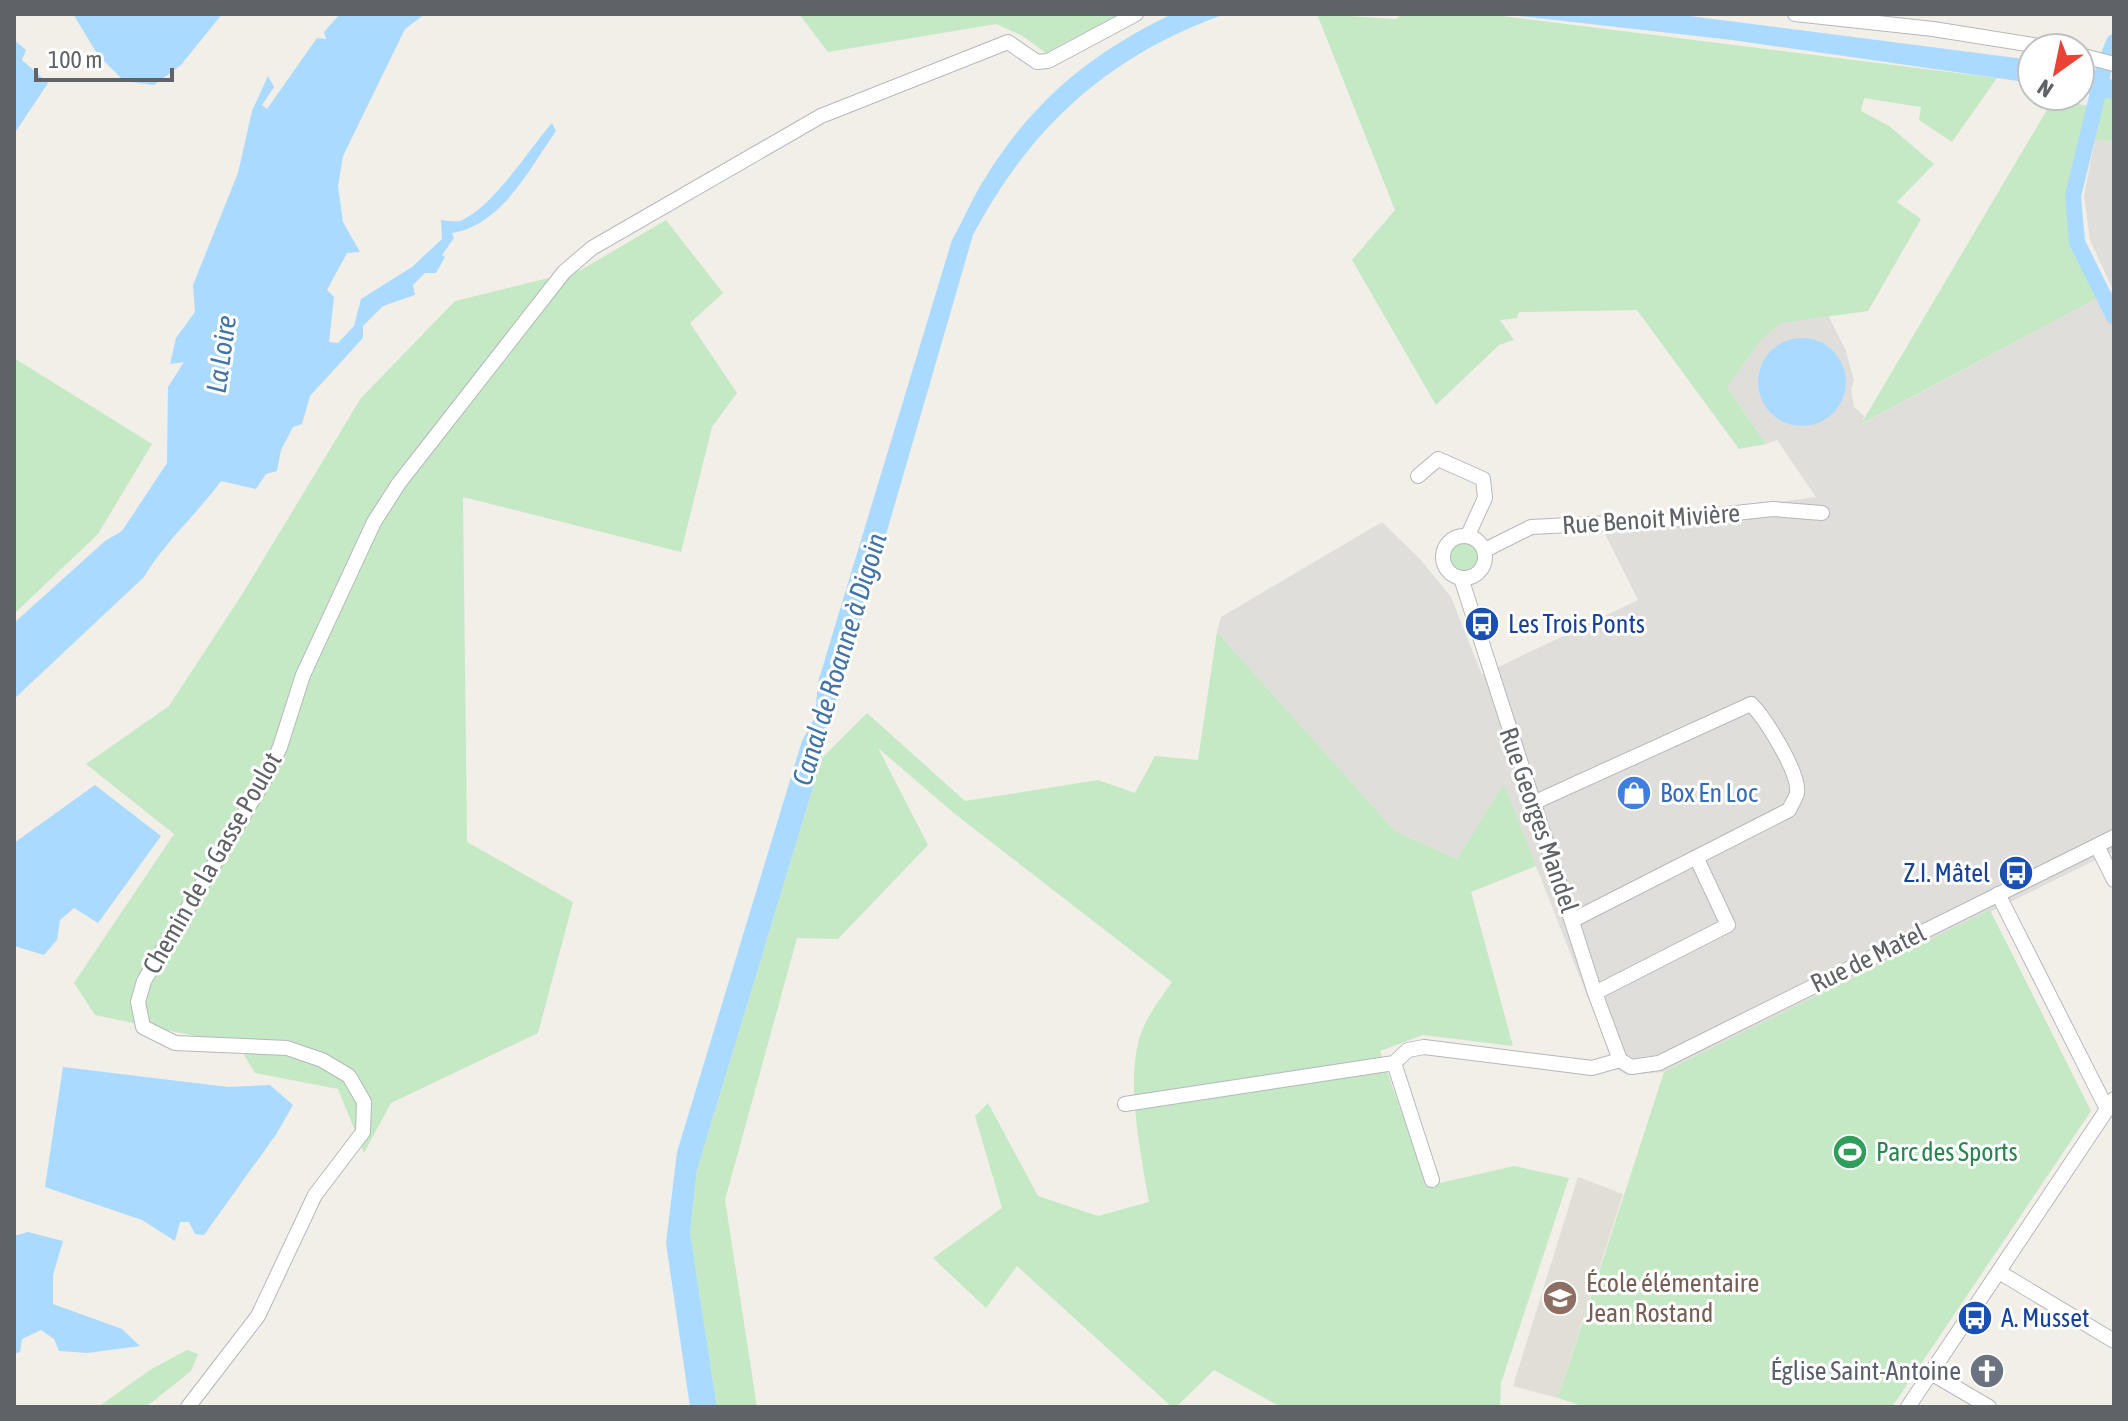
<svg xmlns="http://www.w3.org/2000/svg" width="2128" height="1421" viewBox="0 0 2128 1421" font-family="'Asap Condensed',sans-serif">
	<rect width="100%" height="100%" fill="#f1efe8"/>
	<path fill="#e0deda" d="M2114,138V851L1664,1072L1627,1075L1616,1069L1504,785L1457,859L1395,831L1217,632L1221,617L1382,522L1420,559L1451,597L1482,675L1638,600L1597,518L1689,514L1816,497L1777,440L1766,444L1727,387L1762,339L1782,323L1828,315L1846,351L1854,381L1851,389L1854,407L1864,416L1862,424L2113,290L2090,240L2084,196L2095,139L2112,142Z"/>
	<path fill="#e1ded6" d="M1578,1177L1623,1194L1558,1398L1513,1386Z"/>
	<g fill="#c5e8c5">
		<path d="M799,14H1120L1046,53L1021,35L996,24L828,52Z"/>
		<path d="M1317,14L1396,19L1402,14H1487L1997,78L1952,142L1919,120L1921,107L1864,98L1861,111L1889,126L1934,164L1897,202L1921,219L1868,311L1782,323L1762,339L1727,387L1766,444L1739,449L1637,310L1519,312L1517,318L1500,320L1514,340L1499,345L1436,405L1352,260L1395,210Z"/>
		<path d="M2103,95L2114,100L2113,142L2095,139Z"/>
		<path d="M2054,98L2087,106L2067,196L2069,241L2098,298L1861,424Z"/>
		<path d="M666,220L723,293L690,323L737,393L712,427L681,552L463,497L467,842L573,902L538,1033L391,1103L364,1153L338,1089L255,1073L238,1045L95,1015L74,983L174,834L86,764L169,706L243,593L361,398L455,301L581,270Z"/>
		<path d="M14,358L152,444L98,534L14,614Z"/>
		<circle cx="1464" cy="557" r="16"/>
		<path d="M1217,632L1395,831L1457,859L1504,784L1536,866L1471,892L1513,1046L1423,1035L1380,1051L1427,1186L1514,1166L1569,1178L1501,1383L1500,1407H1281L1214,1370L1176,1407H1172L1017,1266L986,1308L933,1258L1002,1208L975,1116L988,1103L1038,1196L1098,1216L1149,1202C1141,1153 1122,1069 1145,1024C1152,1009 1163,995 1172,982L955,814L878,748L928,845L838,939L797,938L725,1200L757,1407H717L690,1233L697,1170L822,758L867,713L965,801L1098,780L1135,793L1155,756L1198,760Z"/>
		<path d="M1990,910L2091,1111L1892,1407H1585L1558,1398L1664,1072Z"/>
		<path d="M187,1350L198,1354L191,1371L146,1407H98L150,1370Z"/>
	</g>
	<g fill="#aadaff">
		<path d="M73,14H222L181,65L154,85L124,81L98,55Z"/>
		<path d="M340,14H425L405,29L343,156L338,186L343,222L360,252L347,253L327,290L334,297L329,342L338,343L354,326L361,299L412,267L442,239L441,220C447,221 455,222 460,221C493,208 529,149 552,123L556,131C530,168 502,225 452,233L454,238L442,255L445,257L436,273H425L413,285L415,295L383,306L363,326V338L310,396L302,424L293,427L281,450L277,471L266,474L256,489L221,481C197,514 164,543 144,577L14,699V623L105,541L122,531L167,463L168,387L184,362L170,364L176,338L195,312L193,285L238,173L252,111L268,76L274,87L262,105L267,109L317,38L326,39L324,32Z"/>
		<path d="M1172,14H1225C1109,55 1030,127 973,235L840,693L827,721L822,758L697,1170L690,1233L717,1407H690L666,1243L677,1152L802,741L815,717L818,682L952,240C964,219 973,196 987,175C1034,100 1091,53 1172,14Z"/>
		<path d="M1502,14H1674L2032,60V83L1732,40Z"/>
		<path d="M14,40L26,50L22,60L48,83L14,134Z"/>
		<path d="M2080,72L2114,80V100L2080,91Z"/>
		<circle cx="1802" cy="382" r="44"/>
		<path d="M95,785L161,836L98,923L74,908L60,920L57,940L44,955L14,946V843Z"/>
		<path d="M63,1067L228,1087L270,1085L293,1105L277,1133L204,1235L195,1234L189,1222H180L175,1241L142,1220L45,1187Z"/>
		<path d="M28,1232L63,1241L53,1275V1304L122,1329L140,1346L87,1353L59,1351L54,1339L41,1330L22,1339L20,1352L14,1354V1236Z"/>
	</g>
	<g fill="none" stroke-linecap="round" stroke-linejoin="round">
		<path stroke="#aadaff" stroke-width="16" d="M2114,42L2104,68L2073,196L2077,242L2114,317"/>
		<g stroke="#b5b8bc" stroke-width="16">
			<g id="minor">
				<path d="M1795,14L1933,29L2052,48"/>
				<path d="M2080,55L2114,64"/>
				<path d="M1418,476L1438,459L1483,479L1485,498L1468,535"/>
				<circle cx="1464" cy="557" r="21"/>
				<path d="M1485,550L1531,527L1670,520L1773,509L1822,513"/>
				<path d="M1461,578L1595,993L1620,1060"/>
				<path d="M1533,803L1751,704C1765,718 1800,773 1797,793C1796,798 1791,805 1789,810L1573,920"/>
				<path d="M2097,846L2114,880"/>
				<path d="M1998,894L2107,1109"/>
				<path d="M1595,993L1728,925L1697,859"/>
				<path d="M1620,1060L1631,1067L1659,1063L2114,837"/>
				<path d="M1394,1063L1432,1180"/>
				<path d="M1125,1104L1394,1063L1408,1050L1424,1047L1592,1068L1620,1060"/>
				<path d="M1999,1272L2114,1341"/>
				<path d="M1931,1373L1989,1407"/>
				<path d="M188,1407L258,1316L315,1195L363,1132L364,1102L349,1076L322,1060L287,1048L175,1043L143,1027L138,1002L144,981L264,781L280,747L303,675L374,522L399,483L564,272L592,248L821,116L1008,42L1037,62L1048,61L1136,14"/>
				<path d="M1908,1407L2114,1099"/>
			</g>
		</g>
		<use href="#minor" stroke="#fff" stroke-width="14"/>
	</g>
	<defs>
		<g id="bus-disc" transform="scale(1.8)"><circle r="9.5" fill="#1a4fb4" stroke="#fff"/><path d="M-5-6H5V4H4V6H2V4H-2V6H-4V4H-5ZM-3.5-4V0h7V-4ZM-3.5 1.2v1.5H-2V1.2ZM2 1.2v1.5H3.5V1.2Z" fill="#fff"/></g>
		<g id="shop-disc" transform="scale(1.8)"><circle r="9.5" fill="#3f7fe0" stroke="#fff"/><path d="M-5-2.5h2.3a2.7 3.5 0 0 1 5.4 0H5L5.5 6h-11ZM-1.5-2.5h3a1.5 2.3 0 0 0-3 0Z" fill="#fff"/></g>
		<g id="stadium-disc" transform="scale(1.8)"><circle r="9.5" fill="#2e9e5b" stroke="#fff"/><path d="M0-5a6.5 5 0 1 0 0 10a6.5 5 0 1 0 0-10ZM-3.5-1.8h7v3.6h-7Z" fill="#fff"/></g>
		<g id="school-disc" transform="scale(1.8)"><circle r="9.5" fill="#8d6e63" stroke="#fff"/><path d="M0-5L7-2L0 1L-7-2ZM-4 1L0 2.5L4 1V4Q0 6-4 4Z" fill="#fff"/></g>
		<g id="church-disc" transform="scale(1.8)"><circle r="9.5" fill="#6b7280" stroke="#fff"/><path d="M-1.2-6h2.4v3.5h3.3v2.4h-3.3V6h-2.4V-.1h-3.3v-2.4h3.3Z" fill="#fff"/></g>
	</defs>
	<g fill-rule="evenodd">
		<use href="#bus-disc" x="1482" y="624"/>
		<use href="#shop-disc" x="1634" y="793"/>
		<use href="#bus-disc" x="2016" y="873"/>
		<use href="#stadium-disc" x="1850" y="1152"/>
		<use href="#school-disc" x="1560" y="1298"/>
		<use href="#bus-disc" x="1975" y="1318"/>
		<use href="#church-disc" x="1987" y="1371"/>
	</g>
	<g text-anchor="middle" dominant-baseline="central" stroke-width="6" stroke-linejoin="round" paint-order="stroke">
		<g font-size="26" fill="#5f6368" stroke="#fff">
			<text transform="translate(1651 519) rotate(-4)">Rue Benoit Mivière</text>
			<text transform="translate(1539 820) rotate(71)">Rue Georges Mandel</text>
			<text transform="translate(212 863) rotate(-60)">Chemin de la Gasse Poulot</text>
			<text transform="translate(1868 958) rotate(-26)">Rue de Matel</text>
		</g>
		<g font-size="26" fill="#164399" stroke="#fff" text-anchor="start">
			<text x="1508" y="624">Les Trois Ponts</text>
			<text x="1990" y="873" text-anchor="end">Z.I. Mâtel</text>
			<text x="2001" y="1318">A. Musset</text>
		</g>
		<g font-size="26" fill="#366cbe" stroke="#fff" text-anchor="start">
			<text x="1660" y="793">Box En Loc</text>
		</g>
		<g font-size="26" fill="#27864d" stroke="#fff" text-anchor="start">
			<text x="1876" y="1152">Parc des Sports</text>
		</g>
		<g font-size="26" fill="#785e54" stroke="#fff" text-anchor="start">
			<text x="1586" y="1283">École élémentaire<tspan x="1586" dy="30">Jean Rostand</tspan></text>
		</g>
		<g font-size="26" fill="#5b616d" stroke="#fff" text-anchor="end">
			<text x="1961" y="1371">Église Saint-Antoine</text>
		</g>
		<g font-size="28" font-style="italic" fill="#4174aa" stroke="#fff">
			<text transform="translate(221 354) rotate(-82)">La Loire</text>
			<text transform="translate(839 659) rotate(-73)">Canal de Roanne à Digoin</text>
		</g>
	</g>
	<rect width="2128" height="1421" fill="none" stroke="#5f6368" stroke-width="32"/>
	<g transform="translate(2056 72) rotate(213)"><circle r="38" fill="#ffffff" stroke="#bfc1c3" stroke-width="2"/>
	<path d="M0-6L14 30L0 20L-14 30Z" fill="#ea4335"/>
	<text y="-12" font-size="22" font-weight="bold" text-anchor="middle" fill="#5f6368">N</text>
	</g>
	<path d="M36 68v12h136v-12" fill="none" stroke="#5f6368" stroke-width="4"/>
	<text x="48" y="68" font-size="24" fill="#5f6368" stroke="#ffffff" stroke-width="6" paint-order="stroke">100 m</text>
</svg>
